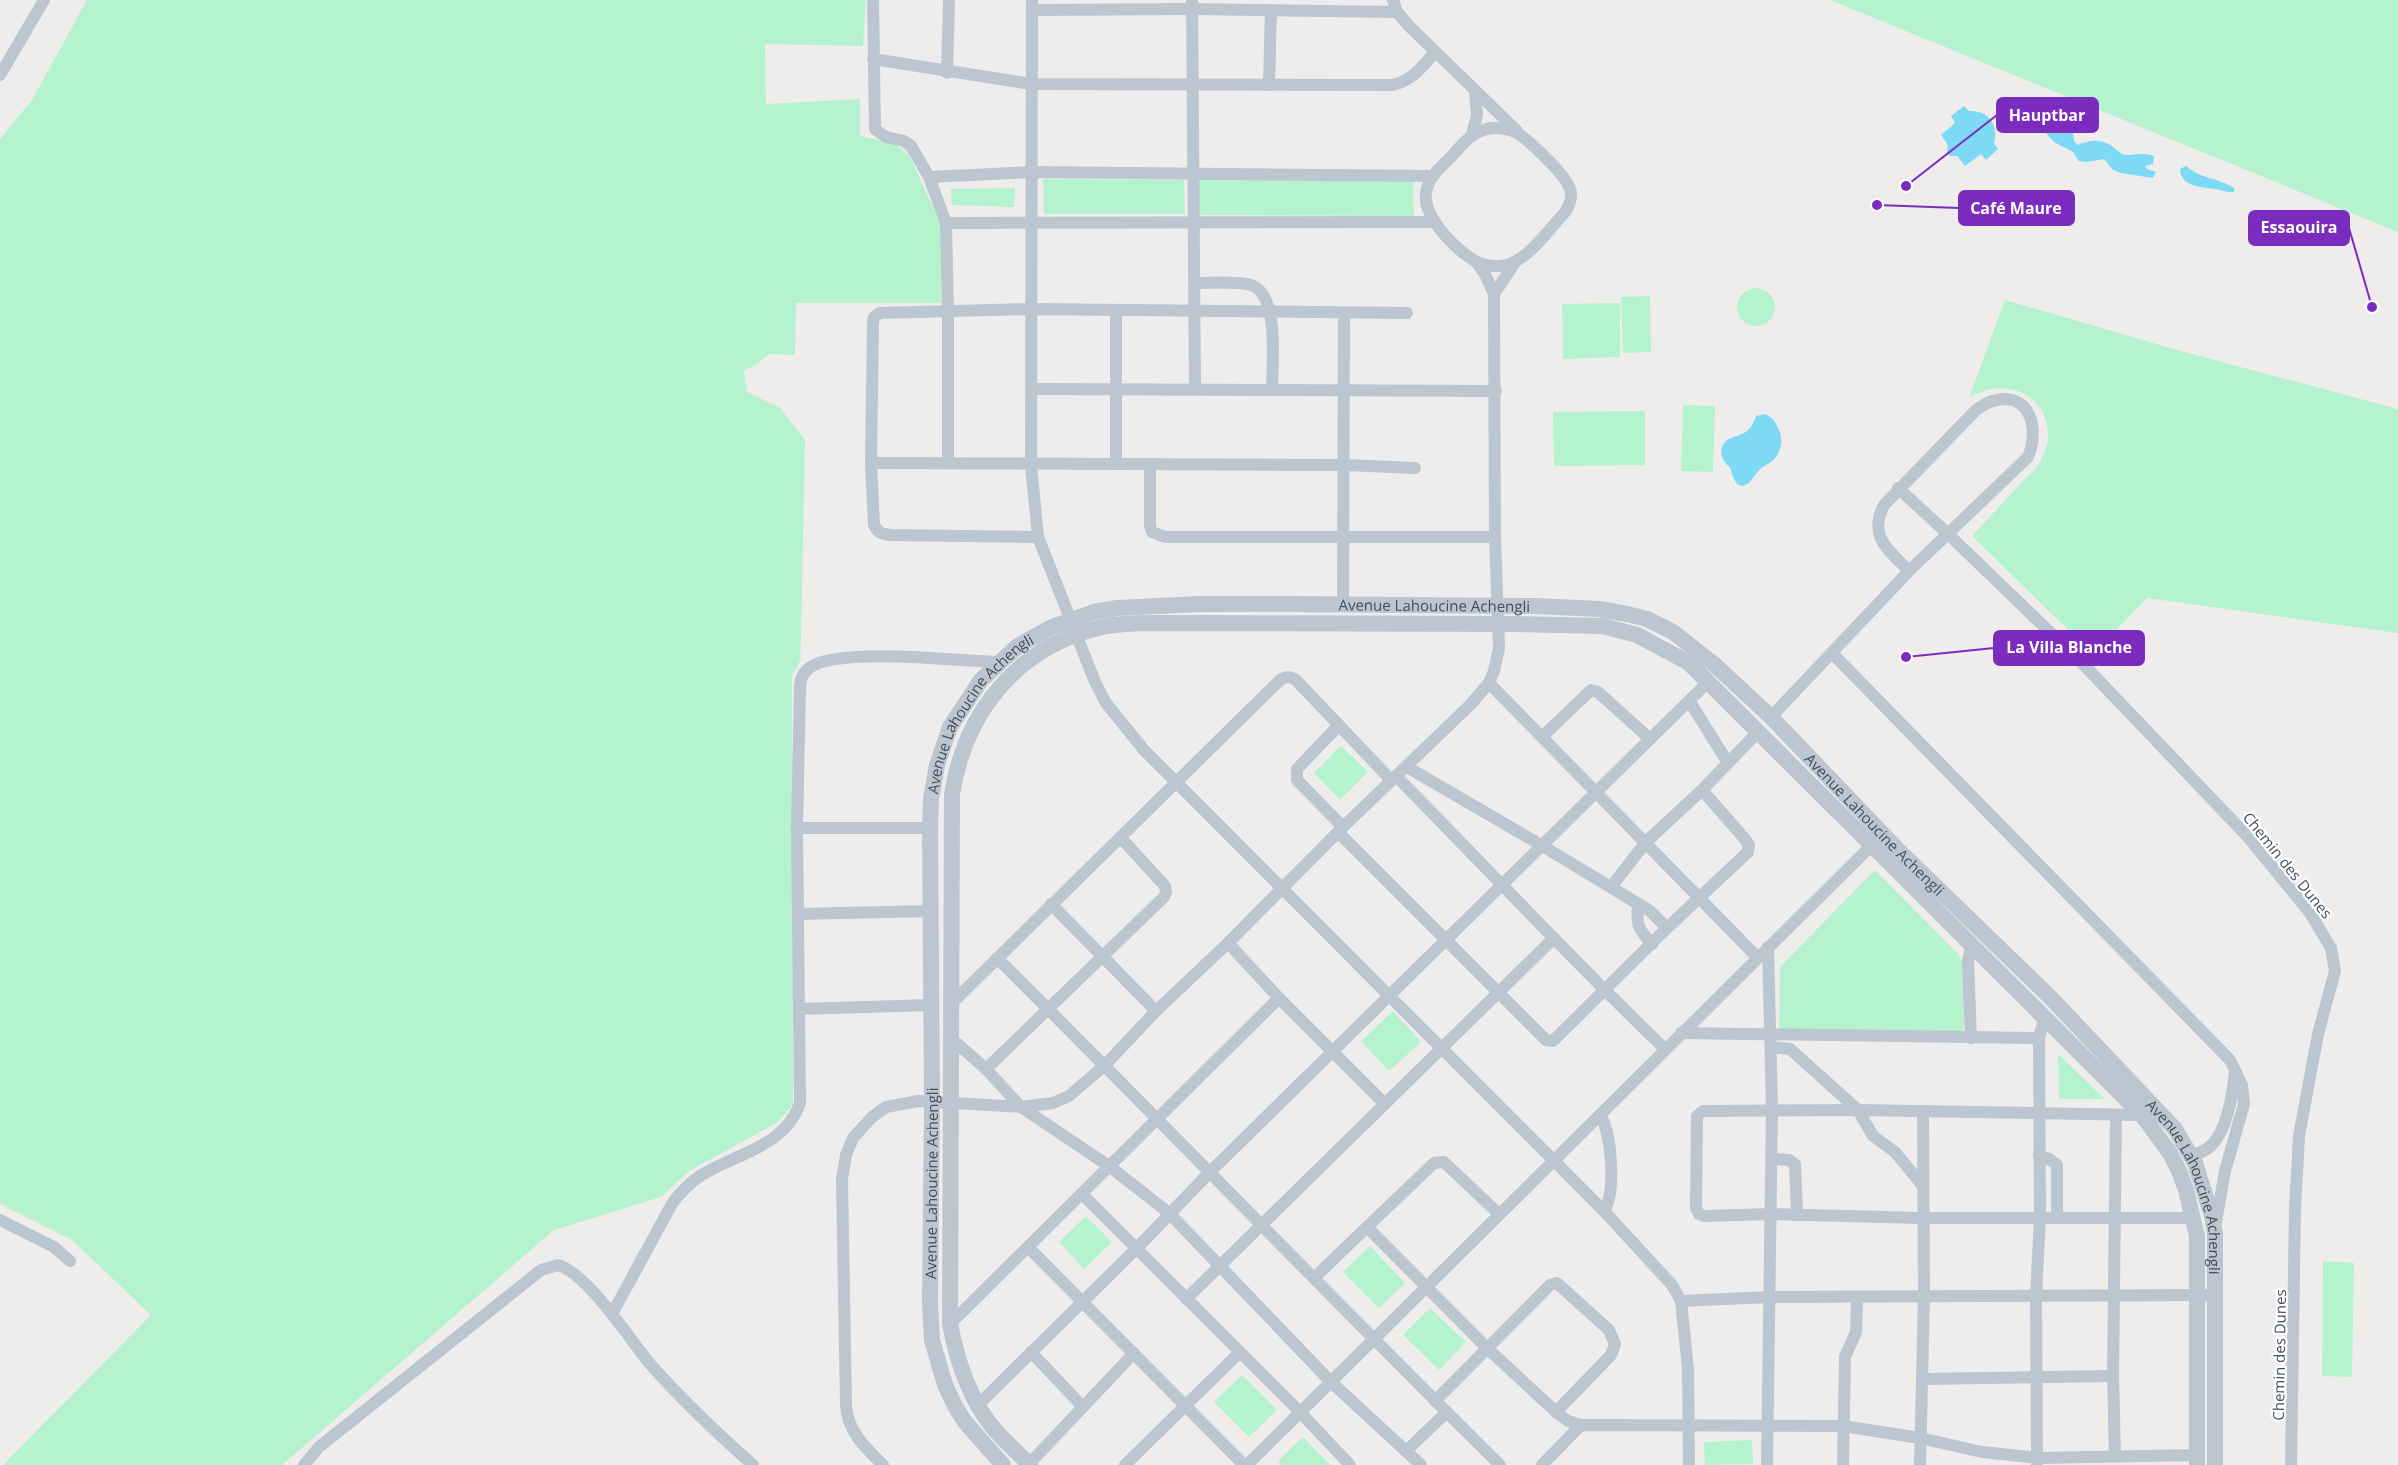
<svg xmlns="http://www.w3.org/2000/svg" width="2398" height="1465" viewBox="0 0 2398 1465" font-family="'Open Sans',sans-serif">
	<rect width="100%" height="100%" fill="#efecec"/>
	<g fill="#b5f2ce">
		<path d="M87,0H866L863,46L765,44L766,104L860,99V136L895,144L909,155L943,229L941,303H796L795,355L769,354L756,365L744,370L747,392L780,408L805,440L801,638L800,661L792,676L793,1104L778,1122L689,1171L661,1197L554,1230L282,1465H3L151,1315L72,1240L0,1204V139L32,100Z"/>
		<path d="M1830,0H2398V232Z"/>
		<path d="M1043,179L1184,180L1185,214H1044Z"/>
		<path d="M1198,179L1413,180L1414,216L1199,215Z"/>
		<path d="M1015,188L1014,207L952,205L951,189Z"/>
		<circle cx="1756" cy="307" r="19"/>
		<path d="M1650,296L1651,352L1623,353L1621,297Z"/>
		<path d="M2005,300L2177,350L2398,409V633L2147,598L2093,654L1972,536C1989,518 2006,499 2023,481C2029,475 2038,468 2041,460C2044,453 2048,445 2048,438C2050,394 2003,375 1969,398Z"/>
		<path d="M1620,303V357L1563,359L1562,304Z"/>
		<path d="M1683,405L1715,406L1713,472L1681,471Z"/>
		<path d="M1645,411V465L1554,466L1553,412Z"/>
		<path d="M1341,746L1368,772L1340,800L1314,773Z"/>
		<path d="M1874,871H1876L1959,955C1971,978 1964,1008 1963,1032H1779L1780,967Z"/>
		<path d="M1393,1011L1421,1042L1389,1071L1361,1041Z"/>
		<path d="M2058,1054L2105,1099H2059Z"/>
		<path d="M1086,1216L1112,1242L1084,1269L1059,1242Z"/>
		<path d="M1370,1246L1405,1283L1379,1308L1343,1272Z"/>
		<path d="M2323,1261L2354,1263L2352,1377L2322,1376Z"/>
		<path d="M1430,1308L1466,1342L1439,1370L1403,1335Z"/>
		<path d="M1242,1375L1277,1410L1249,1437L1214,1402Z"/>
		<path d="M1303,1437L1330,1465H1281L1278,1461Z"/>
		<path d="M1752,1440L1753,1464L1705,1465L1704,1442Z"/>
	</g>
	<g fill="#7dd9f4">
		<path d="M1964,106L1969,111C1989,110 1999,125 1994,144L1998,149L1986,160L1981,154L1965,166L1957,156H1950L1947,153L1948,145L1941,135L1955,123L1951,116Z"/>
		<path d="M2055,124L2062,129L2073,132L2074,141L2078,145C2090,140 2103,138 2114,148C2118,151 2121,154 2126,155C2136,155 2143,152 2154,156L2153,164L2145,166L2147,169L2156,172L2153,178L2121,173L2113,170L2104,159L2087,162L2079,161L2073,152L2054,142L2046,133Z"/>
		<path d="M2186,166C2200,179 2219,178 2234,188V192C2227,193 2222,190 2215,189C2201,187 2181,187 2180,169Z"/>
		<path d="M1765,414C1772,417 1775,421 1778,428C1784,439 1782,453 1771,462C1767,465 1763,466 1759,470C1753,477 1751,484 1742,486L1737,484L1733,477L1730,467C1722,462 1717,449 1726,441C1732,436 1743,436 1749,429C1752,426 1754,421 1756,416Z"/>
	</g>
	<g fill="none" stroke-linecap="round" stroke-linejoin="round">
		<g stroke="#bbc6d0" stroke-width="12">
			<path d="M873,0L875,129L886,137L904,141L911,146L929,177L946,223L948,311V462"/>
			<path d="M1032,0L1031,465L1038,537L1095,682L1106,703L1144,750L1604,1211L1672,1285L1681,1301L1688,1369L1689,1465"/>
			<path d="M1192,0L1195,389"/>
			<path d="M1393,0L1397,12L1409,26L1517,131"/>
			<path d="M1032,10L1192,9L1397,12"/>
			<path d="M873,59L1031,84L1392,85C1412,81 1422,67 1435,52"/>
			<path d="M947,73L949,0"/>
			<path d="M0,75L44,0"/>
			<path d="M1269,85L1271,10"/>
			<path d="M1491,128C1499,128 1507,128 1515,132C1527,138 1566,175 1570,189C1573,197 1570,204 1566,211C1552,226 1532,254 1514,262C1504,267 1493,267 1482,264C1461,257 1422,217 1426,193C1428,177 1441,167 1452,156C1464,142 1473,131 1491,128Z"/>
			<path d="M1472,135L1477,115L1475,92"/>
			<path d="M929,177L1032,172L1432,176"/>
			<path d="M946,223L1433,222"/>
			<path d="M1195,283C1210,283 1237,281 1251,285C1280,294 1272,365 1272,390"/>
			<path d="M1494,294L1516,261"/>
			<path d="M1033,389L1496,391"/>
			<path d="M871,463L1345,465L1415,468"/>
			<path d="M1116,464V312"/>
			<path d="M1150,465V526L1152,532L1165,537H1495"/>
			<path d="M1898,488L1947,533L2084,665L2248,837L2310,913L2331,948L2335,971L2318,1034L2299,1136L2295,1209L2291,1465"/>
			<path d="M1038,537L890,535C882,534 878,533 874,525L871,463L873,323L874,317L880,313L1032,309L1407,313"/>
			<path d="M1343,605L1344,313"/>
			<path d="M1833,654L2230,1060L2242,1085L2244,1104L2225,1171L2216,1222"/>
			<path d="M1489,683L1757,957"/>
			<path d="M1690,702L1728,763L1759,731"/>
			<path d="M1771,717L1909,571L2028,457C2040,429 2030,390 1993,401C1987,402 1981,407 1976,410L1884,505C1868,537 1888,549 1909,571"/>
			<path d="M1339,725L1297,769V780L1343,827"/>
			<path d="M1542,737L1591,690L1598,692L1650,739"/>
			<path d="M1407,767L1541,845L1650,911L1667,928"/>
			<path d="M1396,776C1486,867 1573,961 1665,1049"/>
			<path d="M797,828H930"/>
			<path d="M1338,832L1546,1040L1553,1041L1667,928L1748,852L1749,845L1745,839L1702,790"/>
			<path d="M1611,887L1646,842L1702,790L1728,763"/>
			<path d="M1051,904L1156,1011"/>
			<path d="M1638,904C1636,925 1638,929 1652,944"/>
			<path d="M798,914L931,911"/>
			<path d="M997,958C1166,1126 1331,1298 1500,1465"/>
			<path d="M1279,998L1385,1104"/>
			<path d="M949,1006C1059,897 1170,789 1280,680C1286,676 1290,676 1296,680L1391,780"/>
			<path d="M799,1009L932,1005"/>
			<path d="M1681,1033L2039,1038"/>
			<path d="M951,1038L986,1069L1021,1107L1109,1166L1169,1213L1331,1382L1421,1465"/>
			<path d="M1971,1038L1968,961L1971,947"/>
			<path d="M1771,1047L1790,1049L1858,1110L1873,1136L1895,1152L1923,1186"/>
			<path d="M986,1069L1164,897L1166,892L1165,886L1121,838"/>
			<path d="M1600,1115C1612,1133 1616,1192 1604,1211"/>
			<path d="M2142,1115L1858,1110L1703,1111L1697,1116L1696,1208L1699,1214L1704,1216L1772,1214L1922,1218H2194"/>
			<path d="M2190,1154C2225,1155 2232,1098 2235,1072"/>
			<path d="M2039,1155L2049,1159L2057,1165V1218"/>
			<path d="M1772,1159L1789,1160L1795,1164L1797,1215"/>
			<path d="M1082,1194L1300,1412L1350,1465"/>
			<path d="M0,1220L54,1247L70,1261"/>
			<path d="M1367,1227L1434,1163L1444,1162L1499,1214"/>
			<path d="M1029,1248L1244,1465"/>
			<path d="M1314,1278L1367,1227L1487,1348L1556,1412L1568,1421L1581,1425"/>
			<path d="M1186,1299L1554,938"/>
			<path d="M1681,1301L1770,1297L2215,1295"/>
			<path d="M612,1314L673,1202C681,1192 690,1183 700,1176C736,1153 784,1148 800,1103L797,828L800,687C800,678 805,669 814,665C851,648 954,661 998,662"/>
			<path d="M950,1324L1279,998L1228,943"/>
			<path d="M1031,1352L1083,1407"/>
			<path d="M1923,1379L2113,1376"/>
			<path d="M1435,1401L1550,1285L1557,1283L1609,1330L1615,1344L1611,1355L1556,1412"/>
			<path d="M978,1405L1137,1248L1210,1172L1708,682"/>
			<path d="M1406,1451L1447,1412"/>
			<path d="M2115,1455L2113,1376L2116,1115"/>
			<path d="M1029,1464L1134,1353"/>
			<path d="M2037,1464L2036,1295L2040,1218L2039,1038L2044,1019"/>
			<path d="M304,1465L319,1447L541,1270L558,1265C588,1274 630,1340 651,1365C683,1401 718,1434 753,1465"/>
			<path d="M883,1465C865,1447 848,1432 846,1406L842,1179L846,1155L853,1138L872,1117L886,1107L918,1101L1021,1107L1053,1103L1069,1096L1105,1065L1156,1011L1228,943L1343,827L1470,705L1489,683L1494,671L1499,648L1495,537L1494,294L1485,274L1476,262"/>
			<path d="M1125,1465L1239,1353"/>
			<path d="M1247,1465L1876,841"/>
			<path d="M1542,1465L1581,1425L1843,1426L1920,1438L1982,1452L2038,1458L2197,1455"/>
			<path d="M1767,1465L1772,1109L1768,947"/>
			<path d="M1843,1465L1845,1357L1856,1332L1857,1298"/>
			<path d="M1920,1465L1924,1296L1923,1112"/>
		</g>
		<g stroke="#bbc6d0" stroke-width="16">
			<path id="s1" d="M1003,1465L965,1422L955,1406L945,1385L932,1340L930,1304L932,1103L930,828L931,799L937,765L950,727L981,680L1019,645L1052,627L1094,612L1117,608L1199,604H1284L1536,606L1599,609L1627,614L1647,619L1673,632L1715,665L1771,717L1898,850L2051,998L2175,1129L2195,1163L2212,1216L2215,1234V1465"/>
			<path d="M1030,1465C1017,1452 1002,1439 990,1424C968,1395 957,1361 950,1324L952,794C965,713 1016,648 1098,628C1112,624 1129,624 1144,623L1516,624L1603,626L1637,635L1689,663L2142,1115L2170,1153L2179,1171L2186,1190L2197,1236V1465"/>
		</g>
	</g>
	<g text-anchor="middle" dominant-baseline="central" stroke-width="4.5" stroke-linejoin="round" paint-order="stroke">
		<g font-size="15" fill="#434f5b" stroke="#fff">
			<text stroke="none"><textPath href="#s1" startOffset="1293">Avenue Lahoucine Achengli</textPath></text>
			<text stroke="none"><textPath href="#s1" startOffset="789">Avenue Lahoucine Achengli</textPath></text>
			<text stroke="none"><textPath href="#s1" startOffset="1815">Avenue Lahoucine Achengli</textPath></text>
			<text transform="translate(2288 865) rotate(51)">Chemin des Dunes</text>
			<text stroke="none"><textPath href="#s1" startOffset="303">Avenue Lahoucine Achengli</textPath></text>
			<text stroke="none"><textPath href="#s1" startOffset="2301">Avenue Lahoucine Achengli</textPath></text>
			<text transform="translate(2279 1355) rotate(-89)">Chemin des Dunes</text>
		</g>
	</g>
	<path fill="none" stroke="#7b2cbf" stroke-width="2" d="M1906 186L1997 115M1877 205L1959 208M2372 307L2349 228M1906 657L1994 648"/>
	<g fill="#7b2cbf" stroke="#fff" stroke-width="2">
		<circle cx="1906" cy="186" r="6"/>
		<circle cx="1877" cy="205" r="6"/>
		<circle cx="2372" cy="307" r="6"/>
		<circle cx="1906" cy="657" r="6"/>
	</g>
	<g fill="#7b2cbf" stroke="#7b2cbf" stroke-width="2">
		<rect x="1997" y="98" width="101" height="34" rx="6"/>
		<rect x="1959" y="191" width="115" height="34" rx="6"/>
		<rect x="2249" y="211" width="100" height="34" rx="6"/>
		<rect x="1994" y="631" width="150" height="34" rx="6"/>
	</g>
	<g font-size="16" text-anchor="middle" font-weight="bold" fill="#fff">
		<text x="2047" y="121">Hauptbar</text>
		<text x="2016" y="214">Café Maure</text>
		<text x="2299" y="233">Essaouira</text>
		<text x="2069" y="653">La Villa Blanche</text>
	</g>
</svg>
